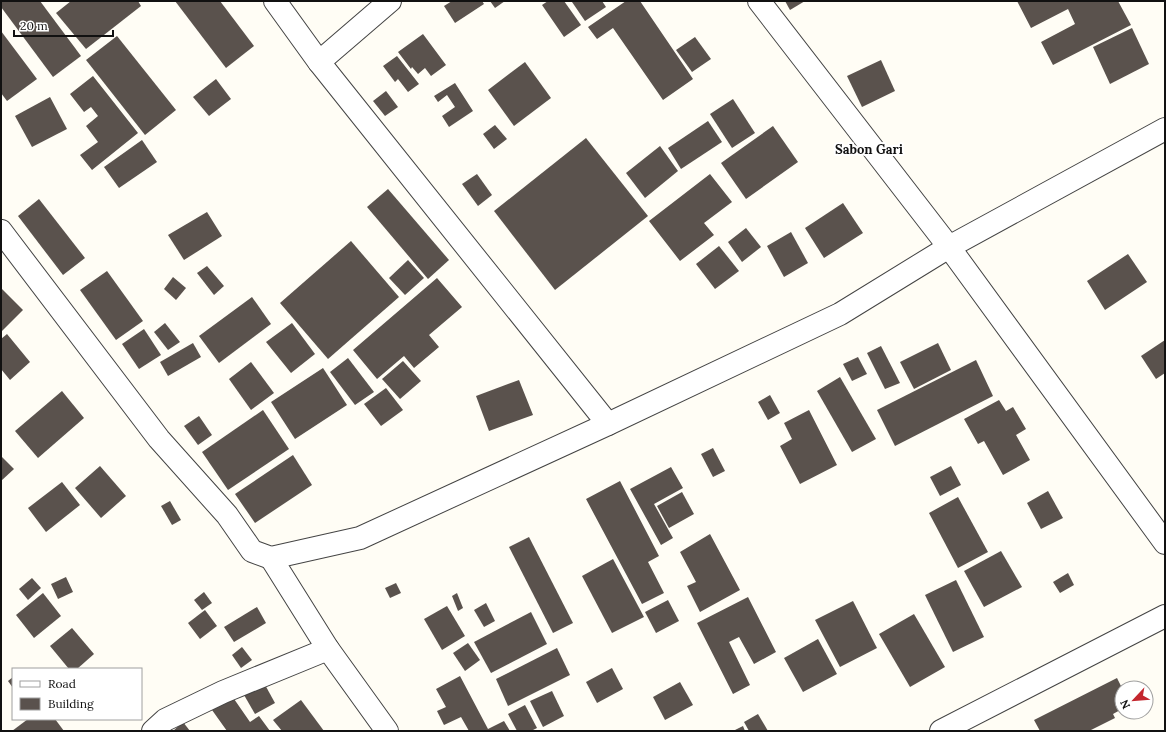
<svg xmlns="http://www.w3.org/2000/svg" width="1166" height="732" viewBox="0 0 1166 732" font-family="Lora,serif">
	<rect width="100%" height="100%" fill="#fffdf5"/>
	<g fill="#5a524d">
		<path d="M1,1H40L81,56L53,77L1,7Z"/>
		<path d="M71,1H138L141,6L86,49L56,13Z"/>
		<path d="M175,1H220L254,46L226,68Z"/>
		<path d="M452,1H482L484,4L455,23L444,6Z"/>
		<path d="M490,1H505L495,8Z"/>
		<path d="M548,1H564L581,25L564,37L542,5Z"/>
		<path d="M573,1H602L606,7L585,21L572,2Z"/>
		<path d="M626,1H640L693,79L663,100L613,28L597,39L588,27Z"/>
		<path d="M785,1H805L790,10Z"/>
		<path d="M1017,1H1118L1131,25L1053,65L1041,42L1075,24L1068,9L1031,28Z"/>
		<path d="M1132,28L1149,64L1110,84L1093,47Z"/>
		<path d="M1,31L37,79L7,101L1,93Z"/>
		<path d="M423,34L446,65L431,76L425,68L418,74L412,67L411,69L398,52Z"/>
		<path d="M117,36L176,110L145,135L86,60Z"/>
		<path d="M695,37L711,59L692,72L676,50Z"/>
		<path d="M397,56L419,84L408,92L398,79L395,82L383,66Z"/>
		<path d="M881,60L895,91L862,107L847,76Z"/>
		<path d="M525,62L551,98L514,126L488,90Z"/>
		<path d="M93,76L138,133L92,170L80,155L98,142L86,126L98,116L91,107L84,112L70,94Z"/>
		<path d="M216,79L231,99L209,116L193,97Z"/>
		<path d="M455,83L473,111L449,127L442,116L455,107L447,95L438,102L434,96Z"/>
		<path d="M386,91L398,107L385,116L373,101Z"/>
		<path d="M50,97L67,129L32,147L15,116Z"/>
		<path d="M733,99L755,133L732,148L710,114Z"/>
		<path d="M708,121L722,142L681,169L668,148Z"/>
		<path d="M495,125L507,139L494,149L483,134Z"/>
		<path d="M773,126L798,162L746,199L721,163Z"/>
		<path d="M586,138L648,216L555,290L494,211Z"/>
		<path d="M142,140L157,162L119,188L104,167Z"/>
		<path d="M660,146L678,171L645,198L626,173Z"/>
		<path d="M477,174L492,195L478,206L462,184Z"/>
		<path d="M710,174L732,202L704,223L714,235L680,261L649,221Z"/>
		<path d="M388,189L449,260L428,279L367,207Z"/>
		<path d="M39,199L85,258L63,275L18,216Z"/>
		<path d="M843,203L863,233L824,258L805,228Z"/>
		<path d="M207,212L222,236L184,260L168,235Z"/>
		<path d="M746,228L761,247L742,262L728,242Z"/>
		<path d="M791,232L808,263L784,277L767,246Z"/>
		<path d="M351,241L399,297L328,359L280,303Z"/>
		<path d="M719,246L739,271L715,289L696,264Z"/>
		<path d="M1128,254L1147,282L1105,310L1087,281Z"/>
		<path d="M408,260L424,278L405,295L389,278Z"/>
		<path d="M207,266L224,286L214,295L197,273Z"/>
		<path d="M107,271L143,321L116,340L80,290Z"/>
		<path d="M173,277L186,288L176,300L164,289Z"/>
		<path d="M437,278L462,307L429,335L439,347L414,368L404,356L377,379L353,350Z"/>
		<path d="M1,288L23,310L1,332Z"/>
		<path d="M252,297L271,324L219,363L199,336Z"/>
		<path d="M165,323L180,342L168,350L154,332Z"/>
		<path d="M292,323L315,354L291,373L266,342Z"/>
		<path d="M144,329L161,355L139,369L122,344Z"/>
		<path d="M7,334L30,362L10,380L1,369V339Z"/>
		<path d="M1165,340V373L1156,379L1141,356Z"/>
		<path d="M193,343L201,357L168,376L160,362Z"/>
		<path d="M938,343L951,370L914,389L900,362Z"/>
		<path d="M881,346L900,383L885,389L867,353Z"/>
		<path d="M858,357L867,374L852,381L843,364Z"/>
		<path d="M348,358L374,392L355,405L330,372Z"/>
		<path d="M976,360L993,396L895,446L877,410Z"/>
		<path d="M403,361L421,381L400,399L382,379Z"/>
		<path d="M251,362L274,393L251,410L229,379Z"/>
		<path d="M323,368L347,405L295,439L271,402Z"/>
		<path d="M840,377L876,439L852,452L817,391Z"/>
		<path d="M519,380L533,415L489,431L476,396Z"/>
		<path d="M386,388L403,410L381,426L364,404Z"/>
		<path d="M62,391L84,418L38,458L15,431Z"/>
		<path d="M770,395L780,413L768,420L758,402Z"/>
		<path d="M999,400L1006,411L1013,407L1026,429L1016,435L1030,460L1003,475L984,441L978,444L964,419Z"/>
		<path d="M263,410L289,449L228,490L202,452Z"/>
		<path d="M809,410L837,465L800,484L780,446L792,439L784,423Z"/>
		<path d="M199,416L212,435L198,445L184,426Z"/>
		<path d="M713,448L725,471L713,477L701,454Z"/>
		<path d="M293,455L312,485L255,523L235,494Z"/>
		<path d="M1,456L14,469L1,481Z"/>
		<path d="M100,466L126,496L101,518L75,488Z"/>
		<path d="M951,466L961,485L940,496L930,477Z"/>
		<path d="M671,467L683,488L654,504L673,538L661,545L630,489Z"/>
		<path d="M620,481L659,556L648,562L664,593L642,604L586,499Z"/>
		<path d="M62,482L80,505L46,532L28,508Z"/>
		<path d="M1048,491L1063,518L1041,529L1027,503Z"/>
		<path d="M682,492L694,514L669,528L657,506Z"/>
		<path d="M958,497L988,552L958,568L929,513Z"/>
		<path d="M170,501L181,520L172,525L161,506Z"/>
		<path d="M710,534L740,590L700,612L687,586L696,582L680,552Z"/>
		<path d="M529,537L573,623L553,633L509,547Z"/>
		<path d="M1001,551L1022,587L984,607L964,571Z"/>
		<path d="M613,559L644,617L612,633L582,576Z"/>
		<path d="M1068,573L1074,585L1060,593L1053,582Z"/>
		<path d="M66,577L73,592L58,599L51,584Z"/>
		<path d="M32,578L41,588L28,600L19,589Z"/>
		<path d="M956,580L984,637L953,652L925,595Z"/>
		<path d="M396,583L401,593L390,598L385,588Z"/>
		<path d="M204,592L212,603L202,610L194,600Z"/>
		<path d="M43,593L61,616L34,638L16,615Z"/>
		<path d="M457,593L463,608L458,611L452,596Z"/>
		<path d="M748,597L776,652L754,664L739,637L729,642L750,685L733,694L697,623Z"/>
		<path d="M668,600L679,621L656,633L645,612Z"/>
		<path d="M853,601L877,648L840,667L815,620Z"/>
		<path d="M486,603L495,621L484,627L474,610Z"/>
		<path d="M447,606L465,636L442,650L424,619Z"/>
		<path d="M257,607L266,623L234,642L224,627Z"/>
		<path d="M205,610L217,626L200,639L188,623Z"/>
		<path d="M531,612L547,644L491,673L474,642Z"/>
		<path d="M914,614L945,667L910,687L879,634Z"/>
		<path d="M72,628L94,654L77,669H69L50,646Z"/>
		<path d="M818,639L837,674L803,692L784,658Z"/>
		<path d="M468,643L480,660L465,671L453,653Z"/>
		<path d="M242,647L252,660L241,668L232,655Z"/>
		<path d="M557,648L570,675L508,706L496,679Z"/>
		<path d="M612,668L623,689L597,703L586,682Z"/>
		<path d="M460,676L488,729L504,721L510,731H469L461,717L444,725L437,711L446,707L436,689Z"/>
		<path d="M13,677V688L8,681Z"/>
		<path d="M1117,678L1122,688V709L1113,714L1115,718L1089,731H1040L1034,720Z"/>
		<path d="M680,682L693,705L665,720L653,697Z"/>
		<path d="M264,683L275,703L255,714L244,695Z"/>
		<path d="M552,691L564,716L543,727L530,701Z"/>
		<path d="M232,696L250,722L259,716L270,731H227L212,710Z"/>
		<path d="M301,700L324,731H282L273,720Z"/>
		<path d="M525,705L537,728L531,731H517L508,714Z"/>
		<path d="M758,714L768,731H749L744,722Z"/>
		<path d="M28,719H55L64,731H12Z"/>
		<path d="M183,722L190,731H173Z"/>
		<path d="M743,726L745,731H733Z"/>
	</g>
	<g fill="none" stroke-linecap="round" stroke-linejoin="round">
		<g stroke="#444" stroke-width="24">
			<g id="minor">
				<path d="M275,1L319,62L608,424"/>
				<path d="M759,1L949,247L1165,543"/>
				<path d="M319,62L390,1"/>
				<path d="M1,231L159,439L227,515L252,551L271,558L360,538L608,424L840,314L949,247L1165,129"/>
				<path d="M271,558L328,649L387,731"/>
				<path d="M153,731L165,720L223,692L328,649"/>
				<path d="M941,731L1165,616"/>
			</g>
		</g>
		<use href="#minor" stroke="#fff" stroke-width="22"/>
	</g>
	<g text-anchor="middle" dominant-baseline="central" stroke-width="4" stroke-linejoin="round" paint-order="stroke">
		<g font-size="13" font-weight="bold" fill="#111" stroke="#fff">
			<text x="869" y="149">Sabon Gari</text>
		</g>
	</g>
	<rect width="1166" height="732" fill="none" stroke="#111111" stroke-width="4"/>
	<rect x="12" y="668" width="130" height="52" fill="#ffffff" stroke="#a0a0a0"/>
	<rect x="20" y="681" width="20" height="6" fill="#ffffff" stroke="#a0a0a0"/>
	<text x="48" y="688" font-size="12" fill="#111111">Road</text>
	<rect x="20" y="698" width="20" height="12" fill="#5a524d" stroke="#a0a0a0"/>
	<text x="48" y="708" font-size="12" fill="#111111">Building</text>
	<g transform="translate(1134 700) rotate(244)"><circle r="19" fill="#ffffff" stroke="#a0a0a0"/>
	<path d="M0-3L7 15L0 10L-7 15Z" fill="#c4262e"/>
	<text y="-6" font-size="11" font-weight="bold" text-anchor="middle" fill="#111111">N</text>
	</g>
	<path d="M14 30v6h99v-6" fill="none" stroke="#111111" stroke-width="2"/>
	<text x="20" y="30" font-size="12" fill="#111111" stroke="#ffffff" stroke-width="3" paint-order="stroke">20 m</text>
</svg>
